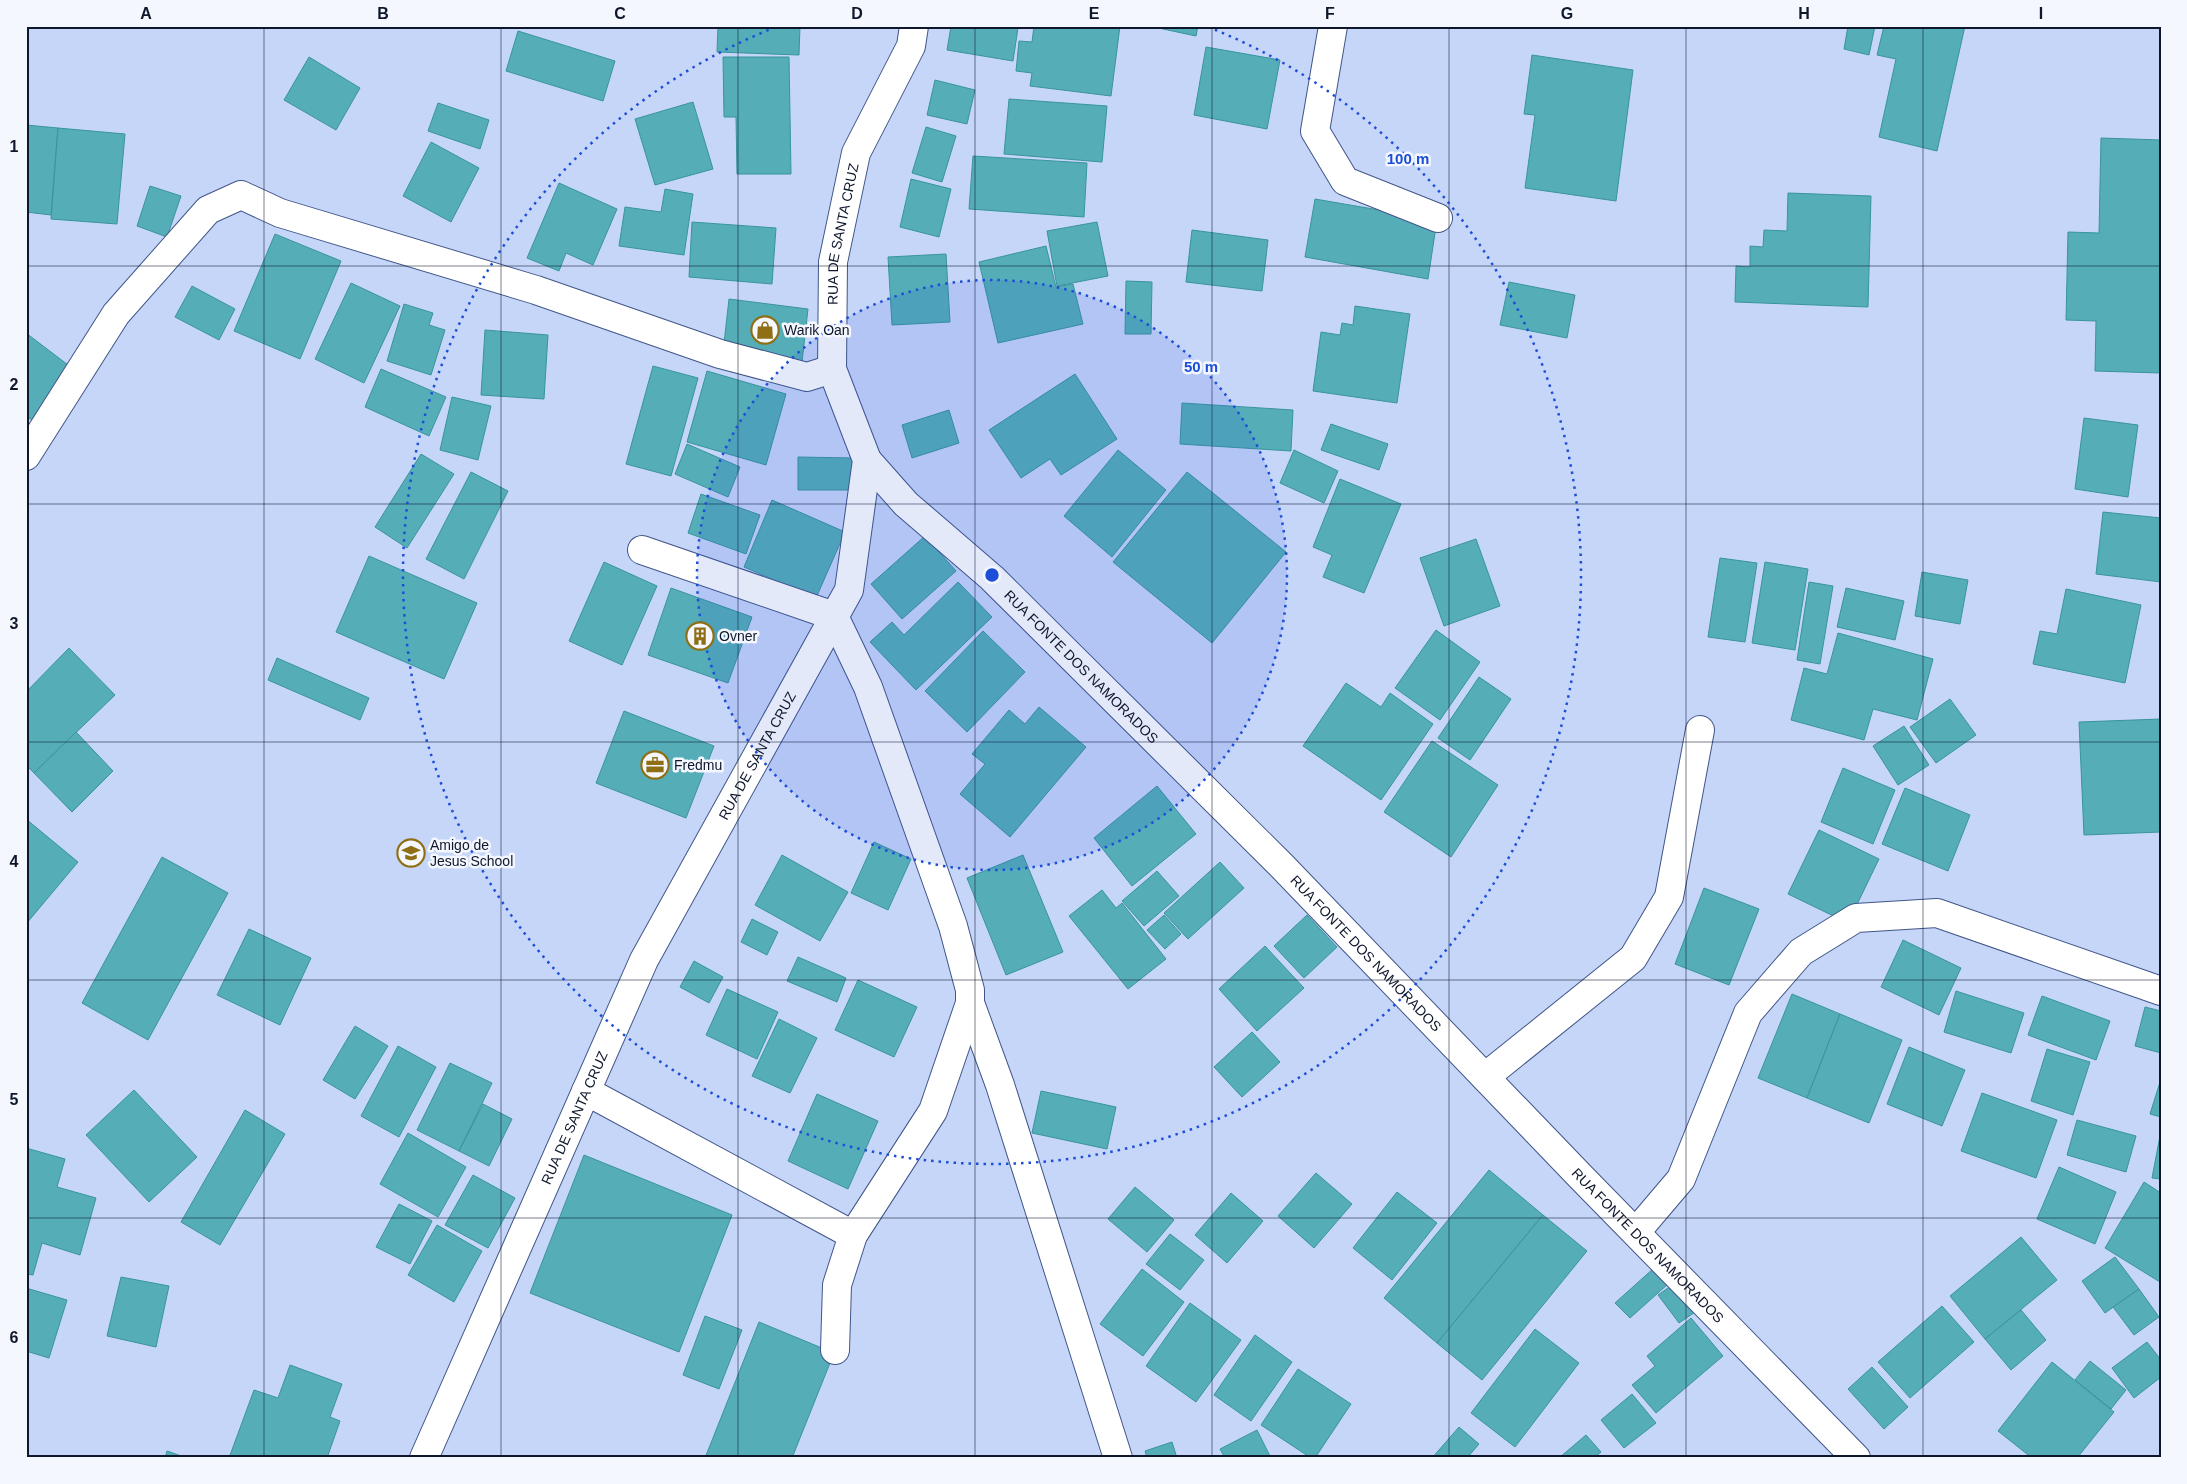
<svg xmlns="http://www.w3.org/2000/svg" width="2187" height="1484" viewBox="0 0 2187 1484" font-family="Arial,sans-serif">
	<rect width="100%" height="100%" fill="#c6d6f9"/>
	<g fill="#54adb7" stroke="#39949f">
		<path d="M718,26H800L799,55L717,52Z"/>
		<path d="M951,26H1004L1018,28L1013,61L947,50Z"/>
		<path d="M1034,26H1120L1111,96L1030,86L1032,73L1016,71L1019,41L1032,42Z"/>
		<path d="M1149,26H1198L1196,36Z"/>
		<path d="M1848,26H1875L1869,55L1844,49Z"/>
		<path d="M1884,26H1965L1937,151L1879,137L1896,59L1877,55Z"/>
		<path d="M518,31L615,61L603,101L506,71Z"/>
		<path d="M1206,47L1280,60L1267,129L1194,115Z"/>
		<path d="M1532,55L1633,70L1616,201L1525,188L1535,115L1524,114Z"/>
		<path d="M309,57L360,88L336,130L284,100Z"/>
		<path d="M723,57H789L791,174H737L736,117H724Z"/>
		<path d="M935,80L975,90L967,124L927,115Z"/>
		<path d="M1009,99L1107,106L1102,162L1004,154Z"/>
		<path d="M693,102L713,169L655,185L635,119Z"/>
		<path d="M438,103L489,120L480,149L428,131Z"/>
		<path d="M26,125L58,128L51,215L26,212Z"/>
		<path d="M926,127L956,136L942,182L912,173Z"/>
		<path d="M58,128L125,134L117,224L51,219Z"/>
		<path d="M2101,138L2161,140V373L2095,371L2096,321L2066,320L2068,232L2099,233Z"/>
		<path d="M431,142L479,168L451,222L403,196Z"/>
		<path d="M973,156L1087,163L1084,217L969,209Z"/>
		<path d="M911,179L951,189L939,237L900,227Z"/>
		<path d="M559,183L617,209L593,265L566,253L559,271L527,258Z"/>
		<path d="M150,186L181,196L167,237L137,226Z"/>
		<path d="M665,189L693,194L684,255L619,246L625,207L661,212Z"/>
		<path d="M1788,193L1871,196L1868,307L1735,302L1736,266L1750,267V246L1763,247L1764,230L1787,231Z"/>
		<path d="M1315,199L1437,220L1428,279L1305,257Z"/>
		<path d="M692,222L776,228L772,284L689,277Z"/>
		<path d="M1097,222L1108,276L1057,286L1047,231Z"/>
		<path d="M1192,230L1268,240L1262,291L1186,282Z"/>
		<path d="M275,234L341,261L300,359L234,331Z"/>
		<path d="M1046,246L1056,287L1073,284L1083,324L998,343L979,262Z"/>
		<path d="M946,254L950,322L892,325L888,257Z"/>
		<path d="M1126,281L1152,282L1151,334H1125Z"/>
		<path d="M1509,282L1575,295L1567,338L1500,325Z"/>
		<path d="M351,283L400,306L364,383L315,359Z"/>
		<path d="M192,286L235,309L219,340L175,317Z"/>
		<path d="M729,299L808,309L802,362L723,352Z"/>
		<path d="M404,304L433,313L429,325L445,330L431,375L387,361Z"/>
		<path d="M1355,306L1410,314L1397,403L1313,391L1321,332L1340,335L1342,323L1353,325Z"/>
		<path d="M485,330L548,335L544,399L481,395Z"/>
		<path d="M26,333L76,371L36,423L26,416Z"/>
		<path d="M653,366L698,378L671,476L626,464Z"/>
		<path d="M381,369L446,397L429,436L365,407Z"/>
		<path d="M707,371L786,394L766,465L687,442Z"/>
		<path d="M1075,374L1117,439L1061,475L1050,459L1021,478L989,430Z"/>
		<path d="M452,397L491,406L478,460L440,450Z"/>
		<path d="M1182,403L1293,410L1291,451L1180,444Z"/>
		<path d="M949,410L959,443L912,458L902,425Z"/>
		<path d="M2084,418L2138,425L2128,497L2075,489Z"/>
		<path d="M1331,424L1388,444L1379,470L1321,450Z"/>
		<path d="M687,444L740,467L728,497L675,474Z"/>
		<path d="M1118,450L1166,490L1112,557L1064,516Z"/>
		<path d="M1294,450L1338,471L1324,503L1280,483Z"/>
		<path d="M421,454L454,474L407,548L375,527Z"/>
		<path d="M798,457L853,458L852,490H798Z"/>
		<path d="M471,472L508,491L464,579L426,559Z"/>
		<path d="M1187,472L1286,552L1212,643L1113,562Z"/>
		<path d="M1340,479L1401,504L1364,593L1323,577L1332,555L1313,547Z"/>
		<path d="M701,494L760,515L746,554L688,533Z"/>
		<path d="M772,500L845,532L816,598L744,567Z"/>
		<path d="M2103,512L2161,518V582L2096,574Z"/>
		<path d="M925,536L956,571L902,619L871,584Z"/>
		<path d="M1476,539L1500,606L1444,626L1420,558Z"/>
		<path d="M369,556L477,603L444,679L336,632Z"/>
		<path d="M1720,558L1757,563L1745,642L1708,637Z"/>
		<path d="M604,562L657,586L622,665L569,641Z"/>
		<path d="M1765,562L1808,569L1795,650L1752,643Z"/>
		<path d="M1922,572L1968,580L1960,624L1915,616Z"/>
		<path d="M958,582L992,617L916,690L870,642L892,622L904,635Z"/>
		<path d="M1809,582L1833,586L1820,664L1797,660Z"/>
		<path d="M671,588L752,617L728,683L648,655Z"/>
		<path d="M1846,588L1904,601L1895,640L1837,627Z"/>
		<path d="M2066,589L2141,605L2125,683L2033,664L2040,631L2057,634Z"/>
		<path d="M1436,630L1480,662L1440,720L1395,688Z"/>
		<path d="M983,631L1025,672L967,732L925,691Z"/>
		<path d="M1838,633L1933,659L1917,720L1873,709L1864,740L1791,720L1804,668L1827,674Z"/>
		<path d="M69,648L115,695L34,773L26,765V692Z"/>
		<path d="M277,658L369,698L360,720L268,680Z"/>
		<path d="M1479,677L1511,699L1470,760L1438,738Z"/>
		<path d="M1346,683L1381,707L1390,693L1433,724L1381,800L1303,746Z"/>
		<path d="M1950,699L1976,735L1936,763L1910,727Z"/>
		<path d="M1039,707L1086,747L1010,837L960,794L985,764L972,754L1009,710L1025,724Z"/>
		<path d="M624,711L714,746L686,818L596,783Z"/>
		<path d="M2161,719V832L2084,835L2079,722Z"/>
		<path d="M1904,726L1929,765L1898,785L1873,746Z"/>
		<path d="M76,732L113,771L72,812L34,773Z"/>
		<path d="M1432,741L1498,785L1451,857L1384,812Z"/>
		<path d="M1843,768L1895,790L1873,844L1821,822Z"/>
		<path d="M1157,786L1196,834L1132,886L1094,838Z"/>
		<path d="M1905,788L1970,815L1948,871L1882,844Z"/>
		<path d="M26,819L78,862L26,924Z"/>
		<path d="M1819,830L1879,859L1848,923L1788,894Z"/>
		<path d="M874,842L911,859L888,910L851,893Z"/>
		<path d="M782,855L848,892L820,941L755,905Z"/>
		<path d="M1023,855L1063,952L1006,975L967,878Z"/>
		<path d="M162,857L228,893L148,1040L82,1003Z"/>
		<path d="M1220,862L1244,888L1188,939L1164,913Z"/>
		<path d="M1157,871L1179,896L1144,926L1122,901Z"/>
		<path d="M1704,888L1759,909L1729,985L1675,964Z"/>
		<path d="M1102,890L1116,908L1122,903L1166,959L1128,989L1069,916Z"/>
		<path d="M1164,915L1181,934L1165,949L1147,930Z"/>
		<path d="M1307,915L1337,947L1304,978L1274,946Z"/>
		<path d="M752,919L778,932L767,955L741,942Z"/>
		<path d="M249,929L311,958L280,1025L217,995Z"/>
		<path d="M1903,940L1961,968L1939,1015L1881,987Z"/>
		<path d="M1265,946L1304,988L1257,1031L1219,989Z"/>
		<path d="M798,957L846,978L837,1002L787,981Z"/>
		<path d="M694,961L723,977L709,1003L680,987Z"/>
		<path d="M858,980L917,1007L894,1057L835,1030Z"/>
		<path d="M727,989L778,1012L757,1059L706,1035Z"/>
		<path d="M1956,991L2024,1013L2011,1053L1944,1032Z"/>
		<path d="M1792,994L1840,1014L1807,1098L1758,1078Z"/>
		<path d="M2042,996L2110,1021L2096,1060L2028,1035Z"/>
		<path d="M2145,1007L2161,1011V1053L2135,1046Z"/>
		<path d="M1840,1014L1902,1040L1869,1123L1807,1098Z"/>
		<path d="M779,1019L817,1038L790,1093L752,1076Z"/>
		<path d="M355,1026L388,1046L355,1099L323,1080Z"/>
		<path d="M1252,1032L1280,1062L1242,1097L1214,1067Z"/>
		<path d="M398,1046L436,1067L399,1137L361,1116Z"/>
		<path d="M1909,1047L1965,1070L1942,1126L1887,1104Z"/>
		<path d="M2047,1049L2090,1062L2073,1115L2031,1101Z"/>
		<path d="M450,1063L492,1083L459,1151L417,1130Z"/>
		<path d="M2161,1079V1117L2150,1114Z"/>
		<path d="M134,1090L197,1157L149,1202L86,1135Z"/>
		<path d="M1041,1091L1116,1107L1107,1149L1032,1133Z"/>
		<path d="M1982,1093L2057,1120L2036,1178L1961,1151Z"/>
		<path d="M817,1094L878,1121L848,1189L788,1161Z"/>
		<path d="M483,1104L512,1119L489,1166L459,1151Z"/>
		<path d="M245,1110L285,1134L220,1245L181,1222Z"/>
		<path d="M2077,1120L2136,1136L2126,1172L2067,1155Z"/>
		<path d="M408,1133L466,1167L438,1217L380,1184Z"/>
		<path d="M2160,1136H2161V1179L2152,1178Z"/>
		<path d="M26,1148L65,1159L57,1187L96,1198L80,1255L42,1243L33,1275L26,1274Z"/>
		<path d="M584,1155L732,1215L679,1352L530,1293Z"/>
		<path d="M2059,1167L2116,1192L2095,1244L2037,1219Z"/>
		<path d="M1489,1170L1543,1215L1437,1343L1384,1298Z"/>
		<path d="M1316,1173L1352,1204L1314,1248L1278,1216Z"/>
		<path d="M473,1175L515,1198L488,1248L445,1225Z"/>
		<path d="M2144,1182L2161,1193L2160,1282L2105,1248Z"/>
		<path d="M1135,1187L1174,1220L1147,1252L1108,1219Z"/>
		<path d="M1397,1192L1437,1223L1392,1280L1353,1248Z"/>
		<path d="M1231,1193L1263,1221L1227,1263L1195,1235Z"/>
		<path d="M399,1204L432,1221L410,1264L376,1247Z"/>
		<path d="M1543,1215L1587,1251L1482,1380L1437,1343Z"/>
		<path d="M437,1225L482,1251L454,1302L408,1275Z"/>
		<path d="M1170,1234L1204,1260L1180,1290L1146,1264Z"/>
		<path d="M2021,1237L2057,1280L1985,1339L1950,1296Z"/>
		<path d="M2115,1257L2139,1289L2105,1313L2082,1281Z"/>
		<path d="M1654,1268L1668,1284L1630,1318L1615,1303Z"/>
		<path d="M1142,1269L1184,1302L1143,1356L1100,1324Z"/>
		<path d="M121,1277L169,1286L156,1347L107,1336Z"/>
		<path d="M1678,1281L1698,1310L1679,1323L1658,1295Z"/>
		<path d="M26,1288L67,1300L49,1358L26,1351Z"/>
		<path d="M2139,1289L2159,1317L2134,1335L2113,1307Z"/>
		<path d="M1190,1303L1241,1340L1196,1402L1146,1366Z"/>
		<path d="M1942,1306L1974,1342L1910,1398L1878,1362Z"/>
		<path d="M2021,1310L2046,1340L2011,1370L1985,1339Z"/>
		<path d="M705,1316L742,1330L719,1389L683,1375Z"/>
		<path d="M1691,1318L1723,1356L1656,1413L1632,1385L1655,1366L1647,1356Z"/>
		<path d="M759,1322L834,1353L792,1458H705Z"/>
		<path d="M1535,1329L1579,1363L1515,1447L1471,1413Z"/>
		<path d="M1255,1335L1292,1362L1251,1421L1214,1395Z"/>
		<path d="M2147,1342L2161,1360V1377L2134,1398L2112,1368Z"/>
		<path d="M2090,1361L2126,1390L2111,1409L2075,1380Z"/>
		<path d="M2052,1362L2114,1412L2077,1458H2032L1998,1431Z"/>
		<path d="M290,1365L342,1384L330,1417L340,1421L327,1458H229L254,1390L278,1398Z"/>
		<path d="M1872,1367L1908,1407L1884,1429L1848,1389Z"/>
		<path d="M1298,1369L1351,1404L1315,1458H1311L1261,1425Z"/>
		<path d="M1632,1394L1656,1423L1624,1448L1601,1420Z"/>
		<path d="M1459,1427L1479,1444L1467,1458H1432Z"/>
		<path d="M1257,1430L1271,1458H1225L1220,1449Z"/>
		<path d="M1586,1435L1601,1452L1594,1458H1559Z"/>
		<path d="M1172,1442L1177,1458H1147L1145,1451Z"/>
		<path d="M167,1451L187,1458H165Z"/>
	</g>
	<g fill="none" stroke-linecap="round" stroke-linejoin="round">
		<g stroke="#415688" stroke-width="30">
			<g id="minor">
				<path d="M1333,26L1315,131L1345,181L1438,218"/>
				<path d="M26,456L116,314L208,210L241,195L280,213L536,290L720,354L807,377L832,369"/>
				<path id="s1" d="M867,460L906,504L992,578L1281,865L1580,1176L1856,1458"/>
				<path d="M642,550L834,616L868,687L953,926L970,990V1003L1000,1085L1118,1458"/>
				<path d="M1485,1077L1633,958L1669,897L1700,730"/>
				<path d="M586,1091L853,1235"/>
				<path d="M1636,1232L1681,1179L1748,1013L1801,952L1856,918L1937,913L2161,991"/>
				<path d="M835,1350L837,1285L853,1235L933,1111L970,1003"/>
				<path id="s2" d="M424,1458L644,960L849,590L867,460L832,369L833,262L856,153L911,46L914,26"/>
			</g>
		</g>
		<use href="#minor" stroke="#fff" stroke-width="28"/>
	</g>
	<path fill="none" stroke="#0e172b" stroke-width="1" stroke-opacity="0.55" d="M264,26V1458M501,26V1458M738,26V1458M975,26V1458M1212,26V1458M1449,26V1458M1686,26V1458M1923,26V1458M26,266H2161M26,504H2161M26,742H2161M26,980H2161M26,1218H2161"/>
	<circle cx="992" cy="575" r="295" fill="#1d4ed8" fill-opacity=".12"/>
	<g fill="none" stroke="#1d4ed8" stroke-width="2.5" stroke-dasharray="2.5 5">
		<circle cx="992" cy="575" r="295"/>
		<path d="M1208 27A589 589 0 1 1 776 27"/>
	</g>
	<defs>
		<g id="shop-ring" transform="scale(1.4375)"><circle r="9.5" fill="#f4f7fd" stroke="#906f14" stroke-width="1.5"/><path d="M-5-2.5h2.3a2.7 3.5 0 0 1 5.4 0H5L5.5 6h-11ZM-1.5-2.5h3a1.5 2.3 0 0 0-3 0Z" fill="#906f14"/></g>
		<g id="building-ring" transform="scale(1.4375)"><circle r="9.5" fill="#f4f7fd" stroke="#906f14" stroke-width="1.5"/><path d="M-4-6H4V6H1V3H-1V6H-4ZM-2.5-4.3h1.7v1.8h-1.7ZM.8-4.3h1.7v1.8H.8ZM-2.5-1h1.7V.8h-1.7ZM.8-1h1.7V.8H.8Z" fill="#906f14"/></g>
		<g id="office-ring" transform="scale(1.4375)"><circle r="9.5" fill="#f4f7fd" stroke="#906f14" stroke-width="1.5"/><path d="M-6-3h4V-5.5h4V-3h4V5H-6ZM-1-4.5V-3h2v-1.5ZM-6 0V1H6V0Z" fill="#906f14"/></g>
		<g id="school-ring" transform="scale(1.4375)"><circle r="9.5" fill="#f4f7fd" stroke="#906f14" stroke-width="1.5"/><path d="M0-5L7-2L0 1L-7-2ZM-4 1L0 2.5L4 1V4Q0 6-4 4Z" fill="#906f14"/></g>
	</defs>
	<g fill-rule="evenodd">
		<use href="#shop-ring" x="765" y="330"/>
		<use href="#building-ring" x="700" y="636"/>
		<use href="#office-ring" x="655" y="765"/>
		<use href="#school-ring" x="411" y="853"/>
	</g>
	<g text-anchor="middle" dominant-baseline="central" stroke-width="5" stroke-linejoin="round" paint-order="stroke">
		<g font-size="14" fill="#0e172b" stroke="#f4f7fd">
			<text stroke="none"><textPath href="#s2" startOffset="1332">RUA DE SANTA CRUZ</textPath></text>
			<text stroke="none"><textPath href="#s1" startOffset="298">RUA FONTE DOS NAMORADOS</textPath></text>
			<text stroke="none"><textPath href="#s2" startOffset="778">RUA DE SANTA CRUZ</textPath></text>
			<text stroke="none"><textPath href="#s1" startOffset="702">RUA FONTE DOS NAMORADOS</textPath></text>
			<text stroke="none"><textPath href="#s2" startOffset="372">RUA DE SANTA CRUZ</textPath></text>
			<text stroke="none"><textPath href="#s1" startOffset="1108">RUA FONTE DOS NAMORADOS</textPath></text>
		</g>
		<g font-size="14" fill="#0e172b" stroke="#f4f7fd" text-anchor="start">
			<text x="784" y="330">Warik Oan</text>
			<text x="719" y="636">Ovner</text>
			<text x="674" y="765">Fredmu</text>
			<text x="430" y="845">Amigo de<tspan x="430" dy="16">Jesus School</tspan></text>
		</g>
	</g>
	<circle cx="992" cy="575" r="8" fill="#1d4ed8" stroke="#f4f7fd" stroke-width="2.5"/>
	<g font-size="15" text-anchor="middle" font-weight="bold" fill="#1d4ed8" stroke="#f4f7fd" stroke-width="5" stroke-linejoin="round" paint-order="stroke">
		<text x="1408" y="164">100 m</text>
		<text x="1201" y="372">50 m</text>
	</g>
	<rect width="2187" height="1484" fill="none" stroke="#f4f7fd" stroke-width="55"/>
	<rect x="28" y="28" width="2132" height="1428" fill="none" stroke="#0e172b" stroke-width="2"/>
	<g font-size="16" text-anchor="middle" font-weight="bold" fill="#0e172b">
		<text x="146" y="19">A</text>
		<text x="383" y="19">B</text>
		<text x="620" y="19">C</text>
		<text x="857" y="19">D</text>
		<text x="1094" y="19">E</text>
		<text x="1330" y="19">F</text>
		<text x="1567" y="19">G</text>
		<text x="1804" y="19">H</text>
		<text x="2041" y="19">I</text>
		<text x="14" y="152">1</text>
		<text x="14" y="390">2</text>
		<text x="14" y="629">3</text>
		<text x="14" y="867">4</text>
		<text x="14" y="1105">5</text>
		<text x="14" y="1343">6</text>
	</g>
</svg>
